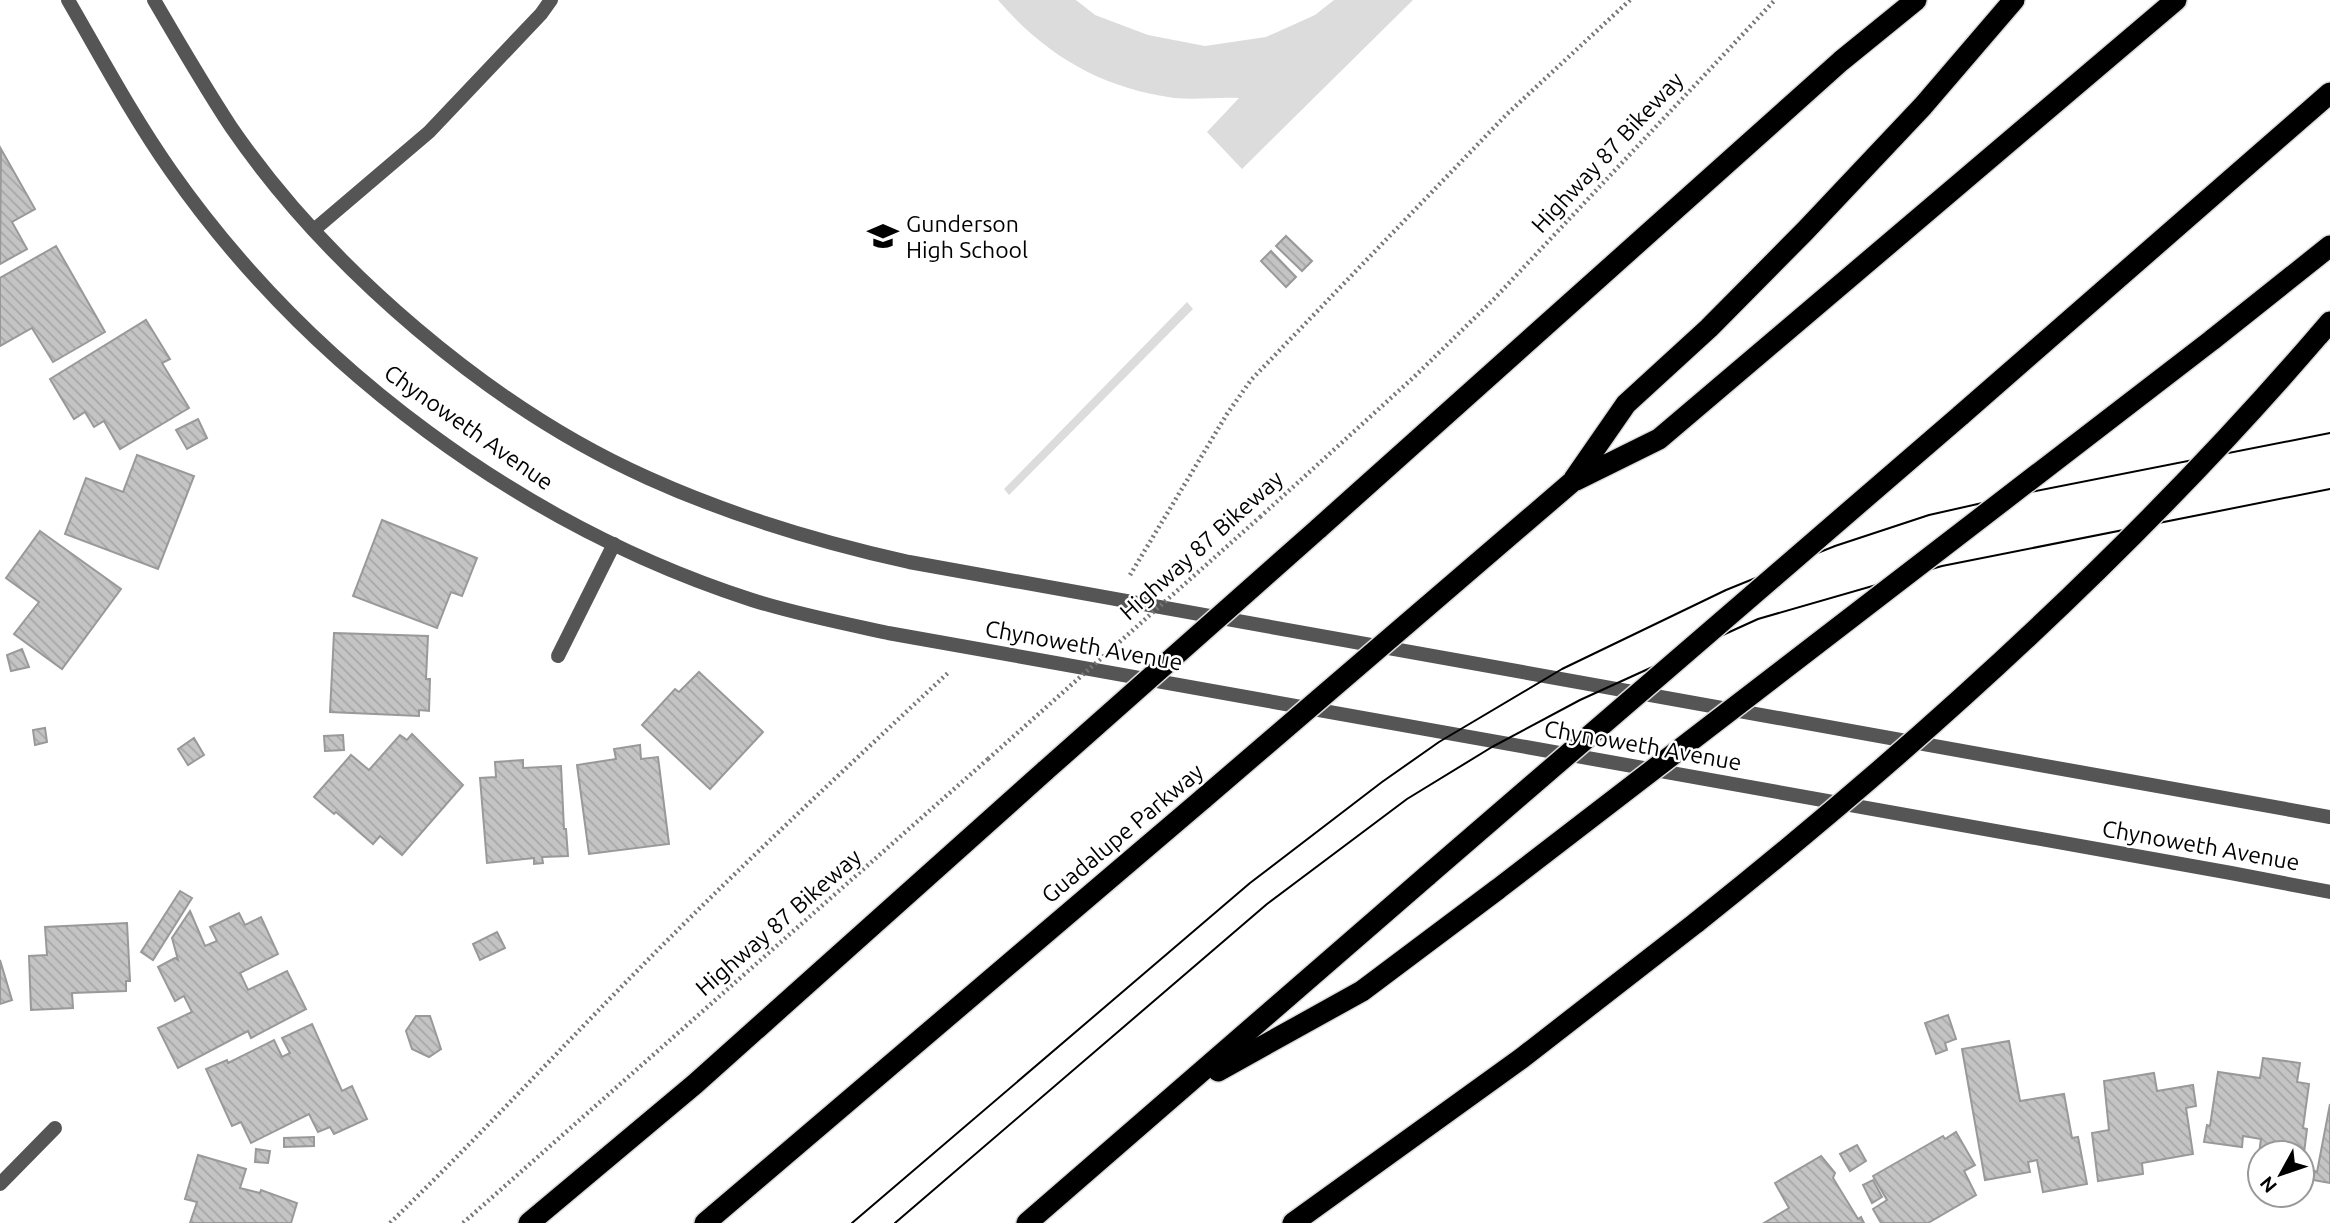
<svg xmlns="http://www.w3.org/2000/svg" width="2330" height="1223" viewBox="0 0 2330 1223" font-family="Ubuntu,sans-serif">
	<defs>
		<pattern id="building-back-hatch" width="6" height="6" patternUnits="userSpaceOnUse" patternTransform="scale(1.75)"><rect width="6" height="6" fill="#c4c4c4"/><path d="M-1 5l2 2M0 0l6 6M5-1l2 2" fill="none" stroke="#a7a7a7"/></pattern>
	</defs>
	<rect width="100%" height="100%" fill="#fff"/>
	<g fill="#dcdcdc">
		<path d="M998,0H1076L1095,15L1148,35L1205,46L1266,37L1315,15L1334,0H1413L1242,169L1207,132L1239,98C1218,97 1195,100 1174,98C1101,88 1045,55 998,0Z"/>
		<path d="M1187,302L1193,309L1009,495L1004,489Z"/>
	</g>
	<g fill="url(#building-back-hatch)" stroke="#999" stroke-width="2">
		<path d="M1,149L35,209L12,222L27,249L0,264Z"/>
		<path d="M1286,236L1312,261L1302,271L1276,246Z"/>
		<path d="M56,246L105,332L53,362L32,328L0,346V278Z"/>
		<path d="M1271,251L1296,277L1286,287L1261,261Z"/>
		<path d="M146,320L170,359L162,363L189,408L120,449L104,421L94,427L85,412L74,419L50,379Z"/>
		<path d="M198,419L207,438L187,449L176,430Z"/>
		<path d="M137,455L194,476L158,569L65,534L86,478L123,492Z"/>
		<path d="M382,520L477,558L462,596L451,592L437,628L353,596Z"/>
		<path d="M40,531L121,589L62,669L14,634L39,602L6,578Z"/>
		<path d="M334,633L428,636L426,679H430L429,711L419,710V716L330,712Z"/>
		<path d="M22,649L29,667L11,671L7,655Z"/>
		<path d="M699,672L763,732L710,789L642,725L675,689L679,692Z"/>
		<path d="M45,728L47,742L35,745L33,730Z"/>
		<path d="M412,734L463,785L402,855L380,836L373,844L336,812L334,814L314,797L351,755L369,770L400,735L407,740Z"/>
		<path d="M343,735L344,750L325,751L324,736Z"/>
		<path d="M194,738L204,755L188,765L178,749Z"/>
		<path d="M640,745L641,759L658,757L669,844L589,854L577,765L616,759L614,749Z"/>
		<path d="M523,760V768L561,766L564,829H566L568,856L542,857L543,863L534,864V858L487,863L480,778L496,777L495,762Z"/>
		<path d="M180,891L192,898L153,960L141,952Z"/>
		<path d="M190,911L205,946L217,941L210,927L239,913L245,925L261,917L278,954L240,973L248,990L287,971L306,1009L251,1038L248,1031L178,1068L158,1028L192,1012L184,996L175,1001L158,967L175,958L178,960L172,938Z"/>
		<path d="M127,923L130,981H126V991L72,993L73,1008L31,1010L29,956L47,955L45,927Z"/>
		<path d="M497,932L505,948L480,960L473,944Z"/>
		<path d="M0,960L12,1000L0,1004Z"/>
		<path d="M1948,1015L1956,1039L1945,1043L1947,1050L1936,1054L1925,1023Z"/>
		<path d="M416,1016H430L441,1049L429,1057L412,1049L406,1031Z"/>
		<path d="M312,1024L342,1091L352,1086L367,1119L334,1134L330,1127L318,1132L309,1114L251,1143L241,1122L232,1126L206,1069L227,1060L228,1063L274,1040L282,1057L290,1053L282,1038Z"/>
		<path d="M2009,1041L2020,1101L2064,1094L2072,1138L2078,1137L2087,1184L2043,1192L2037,1160L2028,1162L2030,1172L1985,1180L1962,1049Z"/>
		<path d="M2263,1058L2300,1063L2297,1082L2309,1084L2303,1128L2307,1129L2302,1169V1153H2260V1175H2256L2261,1139L2243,1136L2242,1147L2204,1142L2207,1125L2210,1126L2218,1072L2260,1078Z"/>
		<path d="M2154,1073L2157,1091L2193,1085L2196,1106L2186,1108L2193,1154L2142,1163L2143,1174L2098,1181L2092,1133L2109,1130L2104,1081Z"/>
		<path d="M2330,1104V1183L2313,1180L2315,1171L2317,1172Z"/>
		<path d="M1956,1132L1975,1165L1964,1171L1976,1195L1928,1223H1881L1873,1209L1887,1200L1873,1176L1943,1136L1945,1139Z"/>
		<path d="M314,1137V1146L284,1147V1138Z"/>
		<path d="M1857,1145L1866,1161L1850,1171L1840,1154Z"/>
		<path d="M256,1149L270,1151L268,1163L255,1162Z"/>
		<path d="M198,1155L246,1169L240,1188L260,1193L261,1190L297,1203L291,1223H190L197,1202L185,1199Z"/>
		<path d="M1821,1156L1835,1173L1833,1178L1858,1219L1861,1217L1864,1223H1764L1789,1208L1775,1183Z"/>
		<path d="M1873,1180L1882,1197L1872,1203L1863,1185Z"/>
	</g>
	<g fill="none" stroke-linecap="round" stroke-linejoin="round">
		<g stroke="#dbdbdb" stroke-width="24">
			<g id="motorway">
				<path d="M2318,336L2330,322"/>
				<path d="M2212,340L2330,246"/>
				<path d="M1960,416L2330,93"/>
				<path d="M1574,479L1626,404L1709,328L1805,231L1923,106L2014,0"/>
				<path d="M1572,482L1659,439L2176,0"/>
				<path d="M1318,529L1841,61L1916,0"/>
				<path d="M1218,1071L1362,991L1498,889"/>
				<path d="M529,1223L695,1084L1046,770"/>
				<path d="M705,1223L1204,798"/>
				<path d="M1027,1223L1428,875"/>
				<path d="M1293,1223L1522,1058L1697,922"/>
			</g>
		</g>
		<g stroke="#777" stroke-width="4.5" stroke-dasharray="2 3.5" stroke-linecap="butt">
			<path d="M1260,517L1415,376L1494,299L1775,0"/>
			<path d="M1130,575L1227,414L1251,380L1507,114L1630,0"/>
			<path d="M390,1223C474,1142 553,1056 635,973C737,869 844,770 950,671"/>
			<path d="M463,1223L988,759"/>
		</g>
		<path stroke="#555" stroke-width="14" d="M315,229L429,132L541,14L551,0"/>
		<g stroke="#555" stroke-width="14">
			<path d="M68,0C101,57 133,117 171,171C309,368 523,526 752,600C796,614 842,623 888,633L2231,873L2330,892"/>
			<path d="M154,0C179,43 204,86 231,127C328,268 491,408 648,478C732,516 819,542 909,562L2330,817"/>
			<path d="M558,656L614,544"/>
			<path d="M0,1184L55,1128"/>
		</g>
		<use href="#motorway" stroke="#000" stroke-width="21"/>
		<g stroke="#000" stroke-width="2">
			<path d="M852,1223L1250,883L1382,782L1439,742L1562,669L1726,590L1835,546L1929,515L2031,492L2330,433"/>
			<path d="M895,1223L1267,904L1407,799L1492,747L1580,700L1758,619L1942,566L2330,489"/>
		</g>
		<g stroke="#dbdbdb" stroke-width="24" stroke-linecap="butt">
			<g id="motorway-bridge">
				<path d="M1046,770L1318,529"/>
				<path d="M1204,798L1572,482"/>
				<path d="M1428,875L1960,416"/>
				<path d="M1498,889L2212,340"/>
				<path d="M1697,922C1919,745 2132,552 2318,336"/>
			</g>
		</g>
		<path stroke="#777" stroke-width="4.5" stroke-dasharray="2 3.5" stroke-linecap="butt" d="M988,759L1260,517"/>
		<use href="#motorway-bridge" stroke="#000" stroke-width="21"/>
	</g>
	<defs>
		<g id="school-bare" transform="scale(2.415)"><path d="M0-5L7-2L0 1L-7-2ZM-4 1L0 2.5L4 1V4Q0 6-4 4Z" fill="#000" stroke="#fff" stroke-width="2.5" paint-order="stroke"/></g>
	</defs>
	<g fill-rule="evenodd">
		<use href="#school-bare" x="883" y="236"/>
	</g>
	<g text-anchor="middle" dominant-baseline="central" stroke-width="5" stroke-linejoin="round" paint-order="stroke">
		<g font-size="23" fill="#000" stroke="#fff">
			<text transform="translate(1607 152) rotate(-47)">Highway 87 Bikeway</text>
			<text transform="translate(469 427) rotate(35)">Chynoweth Avenue</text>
			<text transform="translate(1201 545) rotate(-42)">Highway 87 Bikeway</text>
			<text transform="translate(1084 645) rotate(10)">Chynoweth Avenue</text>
			<text transform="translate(1643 745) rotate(10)">Chynoweth Avenue</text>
			<text transform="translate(1122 833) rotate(-40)">Guadalupe Parkway</text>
			<text transform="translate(2201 845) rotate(10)">Chynoweth Avenue</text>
			<text transform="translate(778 922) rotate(-41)">Highway 87 Bikeway</text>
		</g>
		<g font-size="23" fill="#000" stroke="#fff" text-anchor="start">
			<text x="906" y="223">Gunderson<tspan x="906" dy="26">High School</tspan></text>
		</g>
	</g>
	<g transform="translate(2281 1174) rotate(230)"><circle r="33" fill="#ffffff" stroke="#999999" stroke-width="2"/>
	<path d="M0-5L12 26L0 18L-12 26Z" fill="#000000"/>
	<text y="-10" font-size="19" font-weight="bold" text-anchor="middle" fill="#000000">N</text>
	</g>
</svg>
